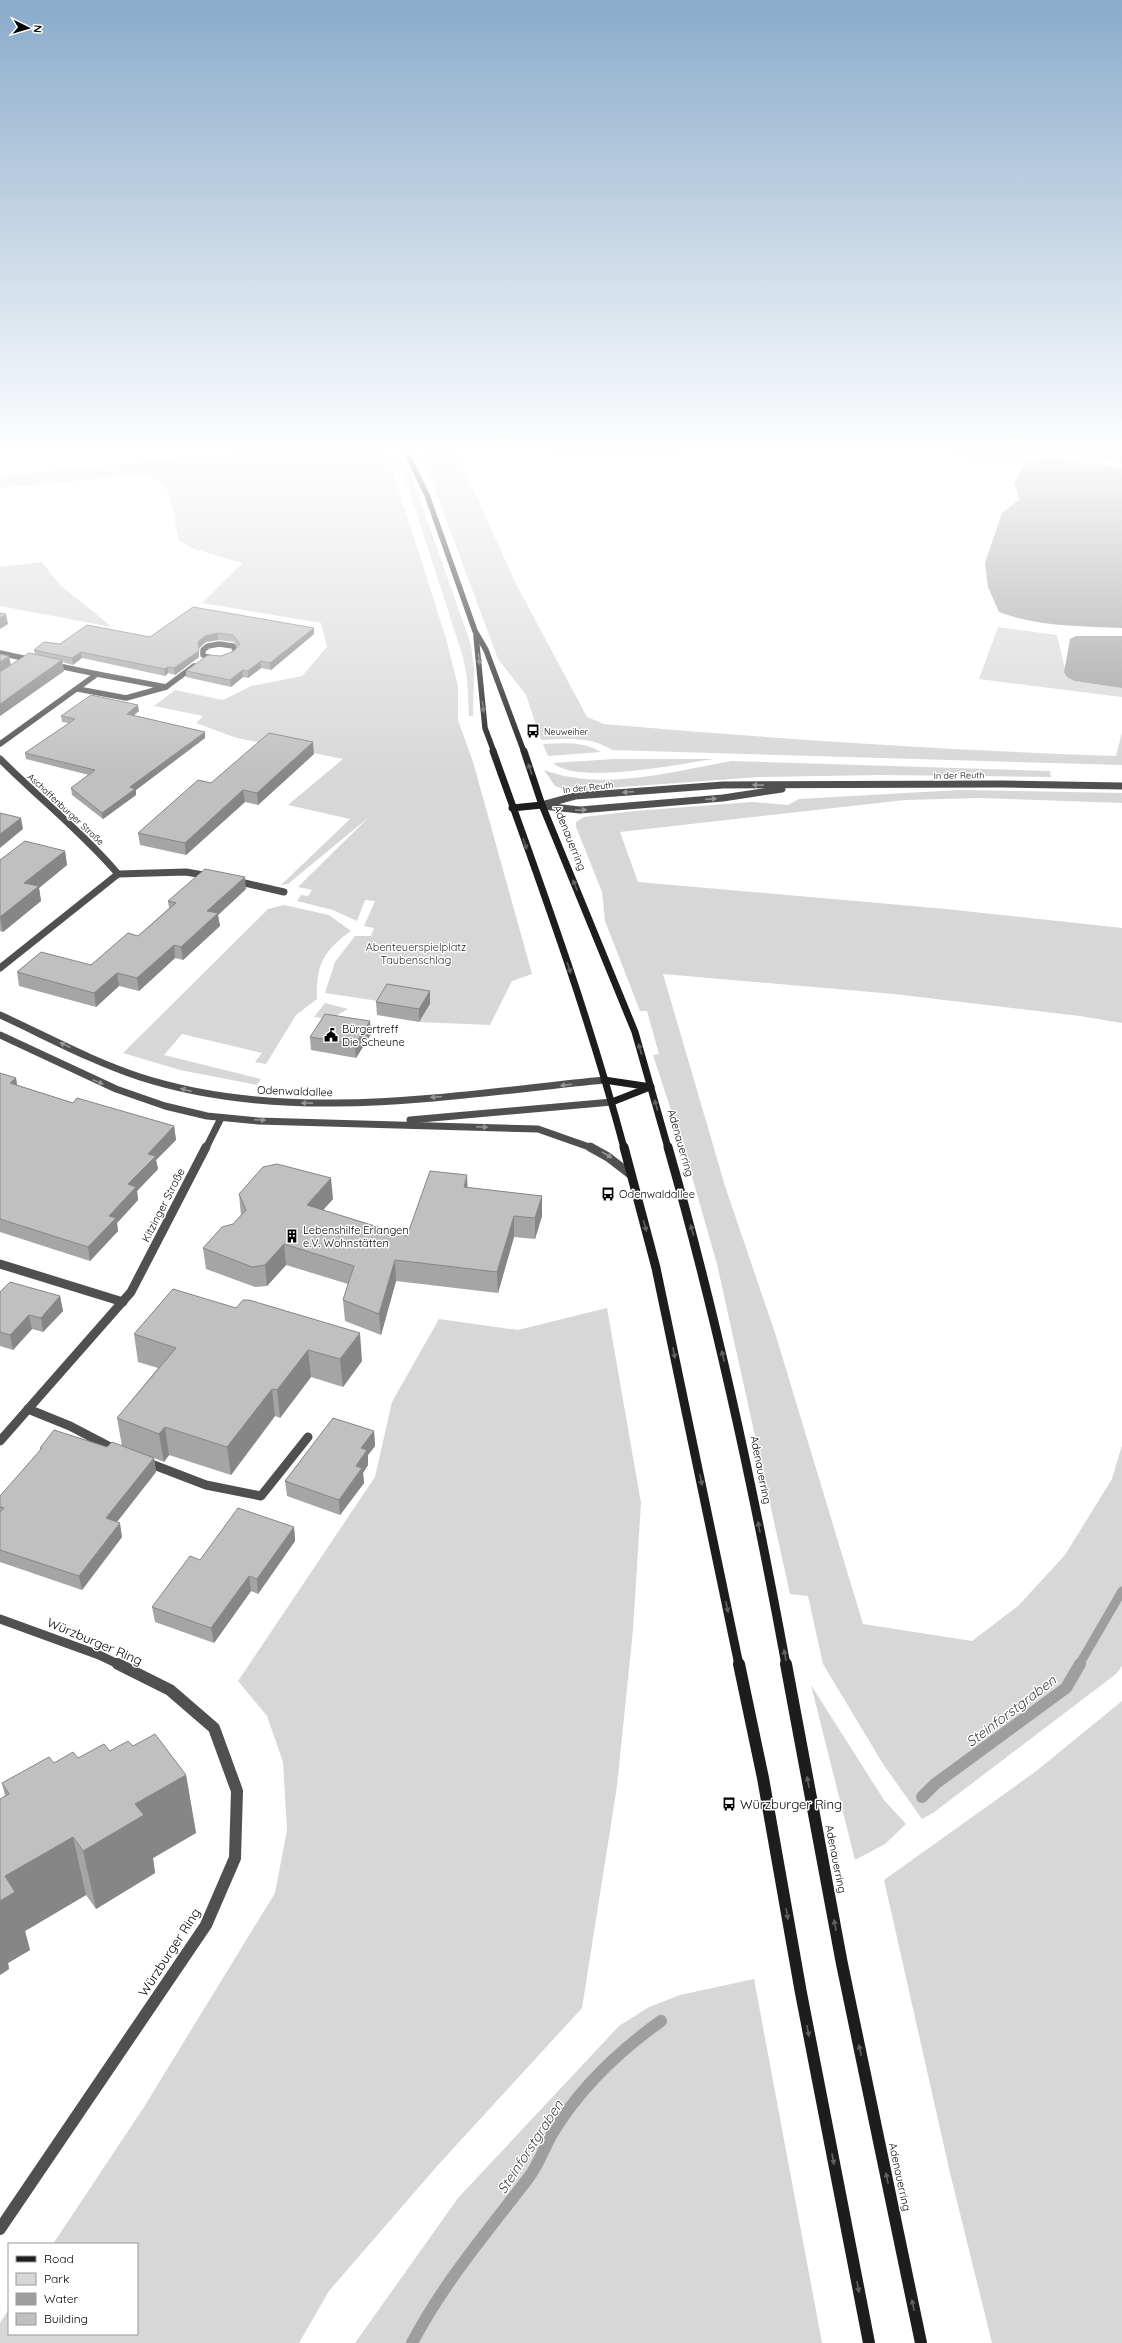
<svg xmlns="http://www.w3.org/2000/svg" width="1122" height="2343" viewBox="0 0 1122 2343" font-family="Quicksand,sans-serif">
	<rect width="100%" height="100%" fill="#fff"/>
	<g fill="#d7d7d7">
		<path d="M260,450H382L392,469L446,638L458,686V720L473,762L532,974L512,981L490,1025L419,1022L430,1005L385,1002L325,993L335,962L355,936H371L374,928L364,926L375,901L365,900L357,921L333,910L297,901L301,895L308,896L312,890L298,887L369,817L288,884L281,885L350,819L288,805L343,759L237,738L196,723L203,716L154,706L175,690L223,700L251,686L302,676L327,647L321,623L202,603L243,563L191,548L178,539L174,515L166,487L148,474L0,488V476Z"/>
		<path d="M414,450H1079L1087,457L1108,461L1105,465L1051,459L1001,464L940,454L832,450L653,457L458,455L515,582L587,717L604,724C775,739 945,750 1116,756L1122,732V765L612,750C591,736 566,739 541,740L526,695L498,659L430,476Z"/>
		<path d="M398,454L412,476L471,645L474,669L473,716H469L467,678L463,657L407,484L393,456Z"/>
		<path d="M42,562L60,585L112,627L0,606V567Z"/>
		<path d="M998,627L1057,635L1067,677L1074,681L1122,688V697L979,679Z"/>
		<path d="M543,744C563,743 584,741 601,752L548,756Z"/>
		<path d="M614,759H713C680,764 577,785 553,763Z"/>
		<path d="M732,761L1050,771L1051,777L880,775L759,777L622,787L587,791L566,790L555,786L544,770C604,792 672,771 732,761Z"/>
		<path d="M959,790L1122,793V803L979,798L905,800L620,832L638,882L946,909L1122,928V1023L1080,1016L894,994L663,974L725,1186L776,1336L863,1624L972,1641L1018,1606L1065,1555L1112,1479L1122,1445V1666L1116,1674L933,1813L922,1819L883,1764L823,1664L808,1596L790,1594L717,1264L687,1159L653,1055L659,1054L647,1011H640L605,921L602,892L576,827V822L584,817L635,811L752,802L788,805L799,799Z"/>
		<path d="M284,905L329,915L351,931C323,951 316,965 317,999L296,1015L266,1064L255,1062L262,1053L182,1034L164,1055L261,1079L257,1085L180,1070L123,1053L268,909Z"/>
		<path d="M325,1003L348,1009L330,1019L314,1017Z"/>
		<path d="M607,1308L641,1503L633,1630L617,1786L582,2008L438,2165L329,2291L299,2343H0V2323L9,2309V2334H137V2244H53L144,2107L275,1893L287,1830L283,1762L267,1716L238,1681L375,1477L392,1402L439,1319L518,1330Z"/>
		<path d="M811,1685L884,1800L906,1824L885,1844L855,1860Z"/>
		<path d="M1122,1701V2343H992L950,2173L884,1880L1035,1772Z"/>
		<path d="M754,1979L822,2343H355L458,2198L619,2026L649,2007L680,1995Z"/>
	</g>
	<g fill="#9e9e9e">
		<path d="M1079,450H1122V463L1087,457Z"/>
		<path d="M1051,459L1122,468V628C1080,626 1038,627 999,612L988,587L985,563L1002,513L1020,499L1014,483L1025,462Z"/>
		<path d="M1076,636H1122V688L1074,681L1067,677L1064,672L1070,639Z"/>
	</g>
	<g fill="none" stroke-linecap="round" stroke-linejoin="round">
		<path stroke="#9e9e9e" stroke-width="9" d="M1079,1665L1122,1591"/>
		<g stroke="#9e9e9e" stroke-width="12">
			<path d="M922,1797L935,1784L1066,1688L1080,1664"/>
			<path d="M412,2343C444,2282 488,2231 529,2177C539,2164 544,2148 552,2134C579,2089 619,2051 661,2021"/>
		</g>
		<g stroke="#505050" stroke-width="9">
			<path d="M28,1409L70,1426L116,1450"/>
			<path d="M146,1462L206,1485L261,1496L308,1437"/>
		</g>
		<g stroke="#505050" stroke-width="5.5">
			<path d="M219,644L233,646L236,651C228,661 214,660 203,655V650L208,646Z"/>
			<path d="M0,653L32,660"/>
			<path d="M54,665L97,674"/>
			<path d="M166,687L194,666"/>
			<path d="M0,744L97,674L166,687L126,698L78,689"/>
		</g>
		<g stroke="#505050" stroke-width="7">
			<path d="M0,759C39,798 82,832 118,874"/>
			<path d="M542,805L575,796L723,785L1003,784L1122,786"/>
			<path d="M543,806L580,810L723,798L782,789"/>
			<path d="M236,881L284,892"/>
			<path d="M0,968L118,874L186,872L209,876"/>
			<path d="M0,1015C46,1036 91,1061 140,1077C289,1125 451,1095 604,1080"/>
			<path d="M0,1035L116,1089L165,1106L207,1116L258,1121L538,1129L592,1148"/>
			<path d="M410,1120L612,1102"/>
			<path d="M206,1148L221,1118"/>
		</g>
		<g stroke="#505050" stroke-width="9">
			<path d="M590,1147L608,1157L630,1174"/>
			<path d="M0,1264L123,1302"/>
			<path d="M0,1441L131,1292L206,1147"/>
			<path d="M0,1619L99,1655L120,1665"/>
		</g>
		<path stroke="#505050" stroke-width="12" d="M0,2229L206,1925L235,1858L237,1791L214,1728L170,1690L118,1664"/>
		<g stroke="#1d1d1d" stroke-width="5.5">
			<path d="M405,450L427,495L475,631L486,650L524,752"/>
			<path d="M476,636L485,728L494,752"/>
		</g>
		<g stroke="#1d1d1d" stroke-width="7">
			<path d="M493,751C540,882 588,1013 624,1148"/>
			<path d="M524,751L542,805L635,1032L668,1148"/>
			<path d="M512,808L542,805"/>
			<path d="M604,1080L651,1087"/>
			<path d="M612,1102L650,1087"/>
		</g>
		<g stroke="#1d1d1d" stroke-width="9">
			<path d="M624,1147L656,1268L739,1665"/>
			<path d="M668,1147C717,1317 754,1491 786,1665"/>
		</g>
		<g stroke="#1d1d1d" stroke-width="12">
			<path d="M739,1664L763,1778L801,1993L869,2343"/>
			<path d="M786,1664L842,1964L921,2343"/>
		</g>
	</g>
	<g fill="#a5a5a5">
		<path d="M193,607L314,634L271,670L261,668L248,678L243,677L231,687L186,677V671L234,651L237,647L234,642L218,640L206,642L199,648V657L175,675L168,673L165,676L82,658L73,665L62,662L64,671L0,716L9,656L11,665L35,655L34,650L60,644L150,637Z"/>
		<path d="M139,711L134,715L205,732V738L136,790V795L103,819L72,795L71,788L89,775L26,759L25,753L69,723L62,722L61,716Z"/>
		<path d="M314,754L258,805L245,802L186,855L140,845L138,833Z"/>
		<path d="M65,851L67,865L39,888L41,901L3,932L0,931V860Z"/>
		<path d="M246,889L218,915L220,926L183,960L175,958L139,991L119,986L96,1007L19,986L17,972L91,965L138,936L169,908L168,901Z"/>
		<path d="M376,1002L430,1004L419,1022L377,1015Z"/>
		<path d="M371,1034L356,1058L311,1050L310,1037Z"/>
		<path d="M0,1073L16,1078L17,1085L73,1103L174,1126L176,1140L156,1160L158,1169L137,1191L138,1200L117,1223L118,1231L90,1261L0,1232Z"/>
		<path d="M468,1188L542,1196V1216L535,1239L514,1237L498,1293L396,1281L381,1335L345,1321L343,1300L348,1284L286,1265L267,1286L255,1287L206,1269L203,1248L233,1224L241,1215L239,1194L333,1199L323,1210L407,1236Z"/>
		<path d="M173,1289L362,1361L343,1387L311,1377L280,1418L275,1416L231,1475L169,1455L164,1462L154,1458L156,1472L117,1522L122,1537L82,1590L0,1562V1496L41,1450L40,1448L107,1447L122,1446L117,1418L158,1368L138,1362L134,1334Z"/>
		<path d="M0,1292L60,1296L63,1311L43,1332L32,1329L13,1350L0,1346Z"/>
		<path d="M374,1431L375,1446L368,1455V1465L363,1473L364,1483L340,1515L287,1496L285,1481Z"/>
		<path d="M294,1527L295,1541L258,1594L251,1591L214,1643L155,1622L152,1607L200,1560Z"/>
		<path d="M133,1746L186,1775L196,1833L153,1858L155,1873L96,1909L86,1895L25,1931L30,1950L8,1963L9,1969L0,1975L5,1796L2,1783L54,1763Z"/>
	</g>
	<g fill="#868686">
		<path d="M6,614L8,624L0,629V618Z"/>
		<path d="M314,628V634L271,670L270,663Z"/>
		<path d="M218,633V640L206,642L199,648V657L175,675L174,668L198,642L205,636Z"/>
		<path d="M81,652L82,658L73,665L72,658Z"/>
		<path d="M9,656L11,667L0,674V662Z"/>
		<path d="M62,660L64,671L0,716V704Z"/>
		<path d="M261,661V668L248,678V671Z"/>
		<path d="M168,667V673L165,676L164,669Z"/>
		<path d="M243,670V677L231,687L230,680Z"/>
		<path d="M138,705L139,711L128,720L127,714Z"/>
		<path d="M205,732V738L136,790V795L103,819L102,813L130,787Z"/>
		<path d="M313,742L314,754L258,805L257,793Z"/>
		<path d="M243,790L245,802L186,855L185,843Z"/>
		<path d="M21,818L23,829L0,848V834Z"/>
		<path d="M65,851L67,865L39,888L41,901L3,932L0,917L24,883Z"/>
		<path d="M245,877L246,889L218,915L220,926L183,960L181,947L207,911Z"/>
		<path d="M174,945L175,958L139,991L137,978Z"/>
		<path d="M117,973L119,986L96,1007L94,993Z"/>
		<path d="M430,991V1004L419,1022V1009Z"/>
		<path d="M370,1021L371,1034L356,1058L355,1044Z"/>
		<path d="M16,1078L18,1091L10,1083Z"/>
		<path d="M174,1126L176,1140L156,1160L158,1169L137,1191L138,1200L117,1223L118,1231L90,1261L88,1247L109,1216L128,1184L148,1154Z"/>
		<path d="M467,1175L468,1196L464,1187Z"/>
		<path d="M331,1178L333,1199L309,1226L307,1205Z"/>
		<path d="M542,1196V1216L535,1239V1218Z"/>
		<path d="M514,1216V1237L498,1293L497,1272Z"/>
		<path d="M284,1244L286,1265L267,1286L265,1265Z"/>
		<path d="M395,1260L396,1281L381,1335L379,1314Z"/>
		<path d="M60,1296L63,1311L43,1332L41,1318Z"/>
		<path d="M29,1315L32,1329L13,1350L10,1335Z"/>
		<path d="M360,1333L362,1361L343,1387L340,1359Z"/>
		<path d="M308,1350L311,1377L280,1418L277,1390Z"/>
		<path d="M272,1389L275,1416L231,1475L227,1447Z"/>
		<path d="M165,1427L169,1455L164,1462L159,1434Z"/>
		<path d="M374,1431L375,1446L368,1455V1465L363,1473L364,1483L340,1515L339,1500L356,1466L361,1448Z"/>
		<path d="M154,1458L156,1472L109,1532L106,1518Z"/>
		<path d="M120,1523L122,1537L82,1590L79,1576Z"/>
		<path d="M294,1527L295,1541L258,1594L257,1579Z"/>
		<path d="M249,1576L251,1591L214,1643L211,1628Z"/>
		<path d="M186,1775L196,1833L153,1858L155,1873L96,1909L83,1851L135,1804Z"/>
		<path d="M73,1837L86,1895L25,1931L30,1950L8,1963L9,1969L0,1975V1901L5,1876Z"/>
	</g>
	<g fill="#c0c0c0" stroke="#868686">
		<path d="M193,607L314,628L270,663L261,661L248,671L243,670L230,680L186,671L208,655L221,656L234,651L240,644L233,635L218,633L205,636L198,642L199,651L174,668L168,667L164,669L81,652L72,658L34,650L44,642L60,644L87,625L150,637Z"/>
		<path d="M0,613L6,614L0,618Z"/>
		<path d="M29,653L62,660L0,704V672Z"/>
		<path d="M0,654L9,656L0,662Z"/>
		<path d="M91,695L138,705L127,714L205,732L130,787L135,789L102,813L71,788L95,770L25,753L75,719L61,716Z"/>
		<path d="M269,733L313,742L257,793L243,790L185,843L138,833L198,780L211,783Z"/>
		<path d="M0,813L21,818L0,834Z"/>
		<path d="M25,841L65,851L24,883L39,886L0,917V860Z"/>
		<path d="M205,869L245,877L207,911L218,913L181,947L174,945L137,978L117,973L94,993L17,972L41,952L91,965L128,933L138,936L176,903L168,901Z"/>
		<path d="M387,984L430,991L419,1009L376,1002Z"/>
		<path d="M325,1014L370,1021L355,1044L310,1037Z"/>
		<path d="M0,1073L16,1078L10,1083L73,1103L77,1098L174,1126L148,1154L156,1156L128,1184L136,1187L109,1216L116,1218L88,1247L0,1219Z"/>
		<path d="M277,1164L331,1178L307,1205L407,1236L430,1171L467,1175L464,1187L542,1196L535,1218L514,1216L497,1272L395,1260L379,1314L343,1300L354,1266L284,1244L265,1265L252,1267L203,1248L222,1227L233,1224L246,1210L239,1194L263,1167Z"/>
		<path d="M10,1282L60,1296L41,1318L29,1315L10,1335L0,1332V1292Z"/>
		<path d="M173,1289L236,1308L243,1300H249L360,1333L340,1359L308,1350L277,1390L272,1389L227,1447L165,1427L159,1434L117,1418L176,1348L134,1334Z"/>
		<path d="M333,1418L374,1431L361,1448L367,1450L356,1466L362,1468L339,1500L285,1481Z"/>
		<path d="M54,1430L107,1447L112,1442L154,1458L106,1518L120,1523L79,1576L0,1550V1512L4,1508L0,1507V1496L42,1448H40Z"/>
		<path d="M238,1508L294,1527L257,1579L249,1576L211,1628L152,1607L190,1556L200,1560Z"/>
		<path d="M155,1734L186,1775L135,1804L144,1815L83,1851L73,1837L5,1876L15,1892L0,1901V1799L9,1794L2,1783L49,1757L54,1763L73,1752L78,1758L104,1744L110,1751L128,1741L133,1746Z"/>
	</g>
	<defs><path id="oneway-solid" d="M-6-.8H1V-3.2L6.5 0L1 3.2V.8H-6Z"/></defs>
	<g fill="#616161">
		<use href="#oneway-solid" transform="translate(479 659) rotate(83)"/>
		<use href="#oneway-solid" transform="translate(483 707) rotate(83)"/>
		<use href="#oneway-solid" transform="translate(530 769) rotate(-109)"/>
		<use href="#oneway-solid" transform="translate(525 844) rotate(71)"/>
		<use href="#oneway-solid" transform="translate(575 885) rotate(-112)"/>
		<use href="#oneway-solid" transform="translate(569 968) rotate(72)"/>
		<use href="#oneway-solid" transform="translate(640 1049) rotate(-106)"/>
		<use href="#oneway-solid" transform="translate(656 1105) rotate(-106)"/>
		<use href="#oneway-solid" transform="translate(645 1226) rotate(75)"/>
		<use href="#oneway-solid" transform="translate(692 1230) rotate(-106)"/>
		<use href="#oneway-solid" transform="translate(674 1353) rotate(78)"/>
		<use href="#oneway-solid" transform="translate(723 1356) rotate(-104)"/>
		<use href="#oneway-solid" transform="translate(701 1480) rotate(78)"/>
		<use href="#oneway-solid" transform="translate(759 1527) rotate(-101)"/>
		<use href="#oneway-solid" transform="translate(727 1607) rotate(78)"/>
		<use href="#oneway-solid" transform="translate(785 1655) rotate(-101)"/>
		<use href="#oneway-solid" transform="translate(808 1782) rotate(-101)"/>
		<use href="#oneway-solid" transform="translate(787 1914) rotate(80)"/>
		<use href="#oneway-solid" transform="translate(835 1925) rotate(-101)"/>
		<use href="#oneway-solid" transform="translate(808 2031) rotate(79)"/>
		<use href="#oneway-solid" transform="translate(860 2050) rotate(-102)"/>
		<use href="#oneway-solid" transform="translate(833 2159) rotate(79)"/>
		<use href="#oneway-solid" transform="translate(887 2178) rotate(-102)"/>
		<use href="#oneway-solid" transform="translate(858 2287) rotate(79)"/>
		<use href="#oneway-solid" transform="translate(913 2305) rotate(-102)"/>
	</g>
	<g fill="#969696">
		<use href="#oneway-solid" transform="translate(758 785) rotate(-179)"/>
		<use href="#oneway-solid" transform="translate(628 792) rotate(176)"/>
		<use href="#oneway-solid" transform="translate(711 799) rotate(-5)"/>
		<use href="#oneway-solid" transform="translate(581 810) rotate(-2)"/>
		<use href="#oneway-solid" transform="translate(65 1045) rotate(-155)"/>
		<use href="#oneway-solid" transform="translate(98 1082) rotate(22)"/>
		<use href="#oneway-solid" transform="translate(566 1085) rotate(173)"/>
		<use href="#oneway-solid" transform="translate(186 1090) rotate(-165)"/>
		<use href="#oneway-solid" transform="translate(436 1097) rotate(175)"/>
		<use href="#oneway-solid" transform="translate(307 1103) rotate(-179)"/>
		<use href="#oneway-solid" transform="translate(260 1120) rotate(3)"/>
		<use href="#oneway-solid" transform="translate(482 1127) rotate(2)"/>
		<use href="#oneway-solid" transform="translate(607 1155) rotate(31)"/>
	</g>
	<linearGradient id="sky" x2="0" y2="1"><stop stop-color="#8aabca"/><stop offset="0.58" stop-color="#fff"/><stop offset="1" stop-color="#fff" stop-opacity="0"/></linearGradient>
	<rect width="1122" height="778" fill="url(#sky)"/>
	<defs>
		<g id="bus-bare" transform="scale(1.08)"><path d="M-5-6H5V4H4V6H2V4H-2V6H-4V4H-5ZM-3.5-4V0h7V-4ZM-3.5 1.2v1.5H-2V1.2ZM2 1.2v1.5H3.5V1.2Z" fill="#000" stroke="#fff" stroke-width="2.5" paint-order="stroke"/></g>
		<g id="civic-bare" transform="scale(1.08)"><path d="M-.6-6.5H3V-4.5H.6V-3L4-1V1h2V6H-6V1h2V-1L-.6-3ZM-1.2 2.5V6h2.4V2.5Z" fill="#000" stroke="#fff" stroke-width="2.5" paint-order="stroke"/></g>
		<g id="building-bare" transform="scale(1.08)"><path d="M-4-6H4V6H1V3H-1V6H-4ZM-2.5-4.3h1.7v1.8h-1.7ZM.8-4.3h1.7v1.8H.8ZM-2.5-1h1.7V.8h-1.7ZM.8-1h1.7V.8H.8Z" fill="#000" stroke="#fff" stroke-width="2.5" paint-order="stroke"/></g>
	</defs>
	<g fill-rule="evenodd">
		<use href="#bus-bare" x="533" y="731"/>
		<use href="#civic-bare" x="331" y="1035"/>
		<use href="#bus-bare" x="608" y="1194"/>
		<use href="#building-bare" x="292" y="1236"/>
		<use href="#bus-bare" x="729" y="1804"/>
	</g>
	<g text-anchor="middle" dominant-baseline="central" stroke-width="3" stroke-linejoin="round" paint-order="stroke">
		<g font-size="9" fill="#000" stroke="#fff" text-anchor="start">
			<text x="544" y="731">Neuweiher</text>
		</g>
		<g font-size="9" fill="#000" stroke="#fff">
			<text transform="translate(959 775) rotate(-1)">In der Reuth</text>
			<text transform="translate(588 787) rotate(-6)">In der Reuth</text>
			<text transform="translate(66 809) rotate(43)">Aschaffenburger Straße</text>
		</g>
		<g font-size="11" fill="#000" stroke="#fff">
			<text transform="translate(570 838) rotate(68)">Adenauerring</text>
			<text transform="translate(295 1091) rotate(2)">Odenwaldallee</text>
			<text transform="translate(681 1143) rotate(74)">Adenauerring</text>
			<text transform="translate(163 1205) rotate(-63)">Kitzinger Straße</text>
			<text transform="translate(761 1470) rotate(79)">Adenauerring</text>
			<text transform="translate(836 1859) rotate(79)">Adenauerring</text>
			<text transform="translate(900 2177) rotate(78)">Adenauerring</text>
		</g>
		<g font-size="11" fill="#2e2e2e" stroke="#fff">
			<text x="416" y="947">Abenteuerspielplatz<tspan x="416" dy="13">Taubenschlag</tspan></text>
		</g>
		<g font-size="11" fill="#000" stroke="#fff" text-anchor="start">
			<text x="342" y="1029">Bürgertreff<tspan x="342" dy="13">Die Scheune</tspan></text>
			<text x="619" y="1194">Odenwaldallee</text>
			<text x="303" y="1230">Lebenshilfe Erlangen<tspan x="303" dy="13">e.V. Wohnstätten</tspan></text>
		</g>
		<g font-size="13" fill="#000" stroke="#fff">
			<text transform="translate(95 1641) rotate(23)">Würzburger Ring</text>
			<text transform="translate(169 1952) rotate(-57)">Würzburger Ring</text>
		</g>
		<g font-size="13" fill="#000" stroke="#fff" text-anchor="start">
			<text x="740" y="1804">Würzburger Ring</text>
		</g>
		<g font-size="14" font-style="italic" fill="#3f3f3f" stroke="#fff">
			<text transform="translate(1011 1711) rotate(-37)">Steinforstgraben</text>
			<text transform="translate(530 2147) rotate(-57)">Steinforstgraben</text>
		</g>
	</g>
	<rect x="8" y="2243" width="130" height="92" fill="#ffffff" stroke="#999999"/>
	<rect x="16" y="2256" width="20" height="6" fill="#1d1d1d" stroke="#999999"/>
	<text x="44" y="2263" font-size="12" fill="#000000">Road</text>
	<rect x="16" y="2273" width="20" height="12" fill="#d7d7d7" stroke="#999999"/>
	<text x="44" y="2283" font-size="12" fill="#000000">Park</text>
	<rect x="16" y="2293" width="20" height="12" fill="#9e9e9e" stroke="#999999"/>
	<text x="44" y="2303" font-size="12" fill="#000000">Water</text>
	<rect x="16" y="2313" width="20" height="12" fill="#c0c0c0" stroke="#999999"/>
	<text x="44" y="2323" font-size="12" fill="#000000">Building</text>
	<g transform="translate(28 28) rotate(95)" stroke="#ffffff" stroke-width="3" paint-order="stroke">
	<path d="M0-3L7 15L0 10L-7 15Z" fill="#000000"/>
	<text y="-6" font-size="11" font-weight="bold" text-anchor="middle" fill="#000000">N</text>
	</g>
</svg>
